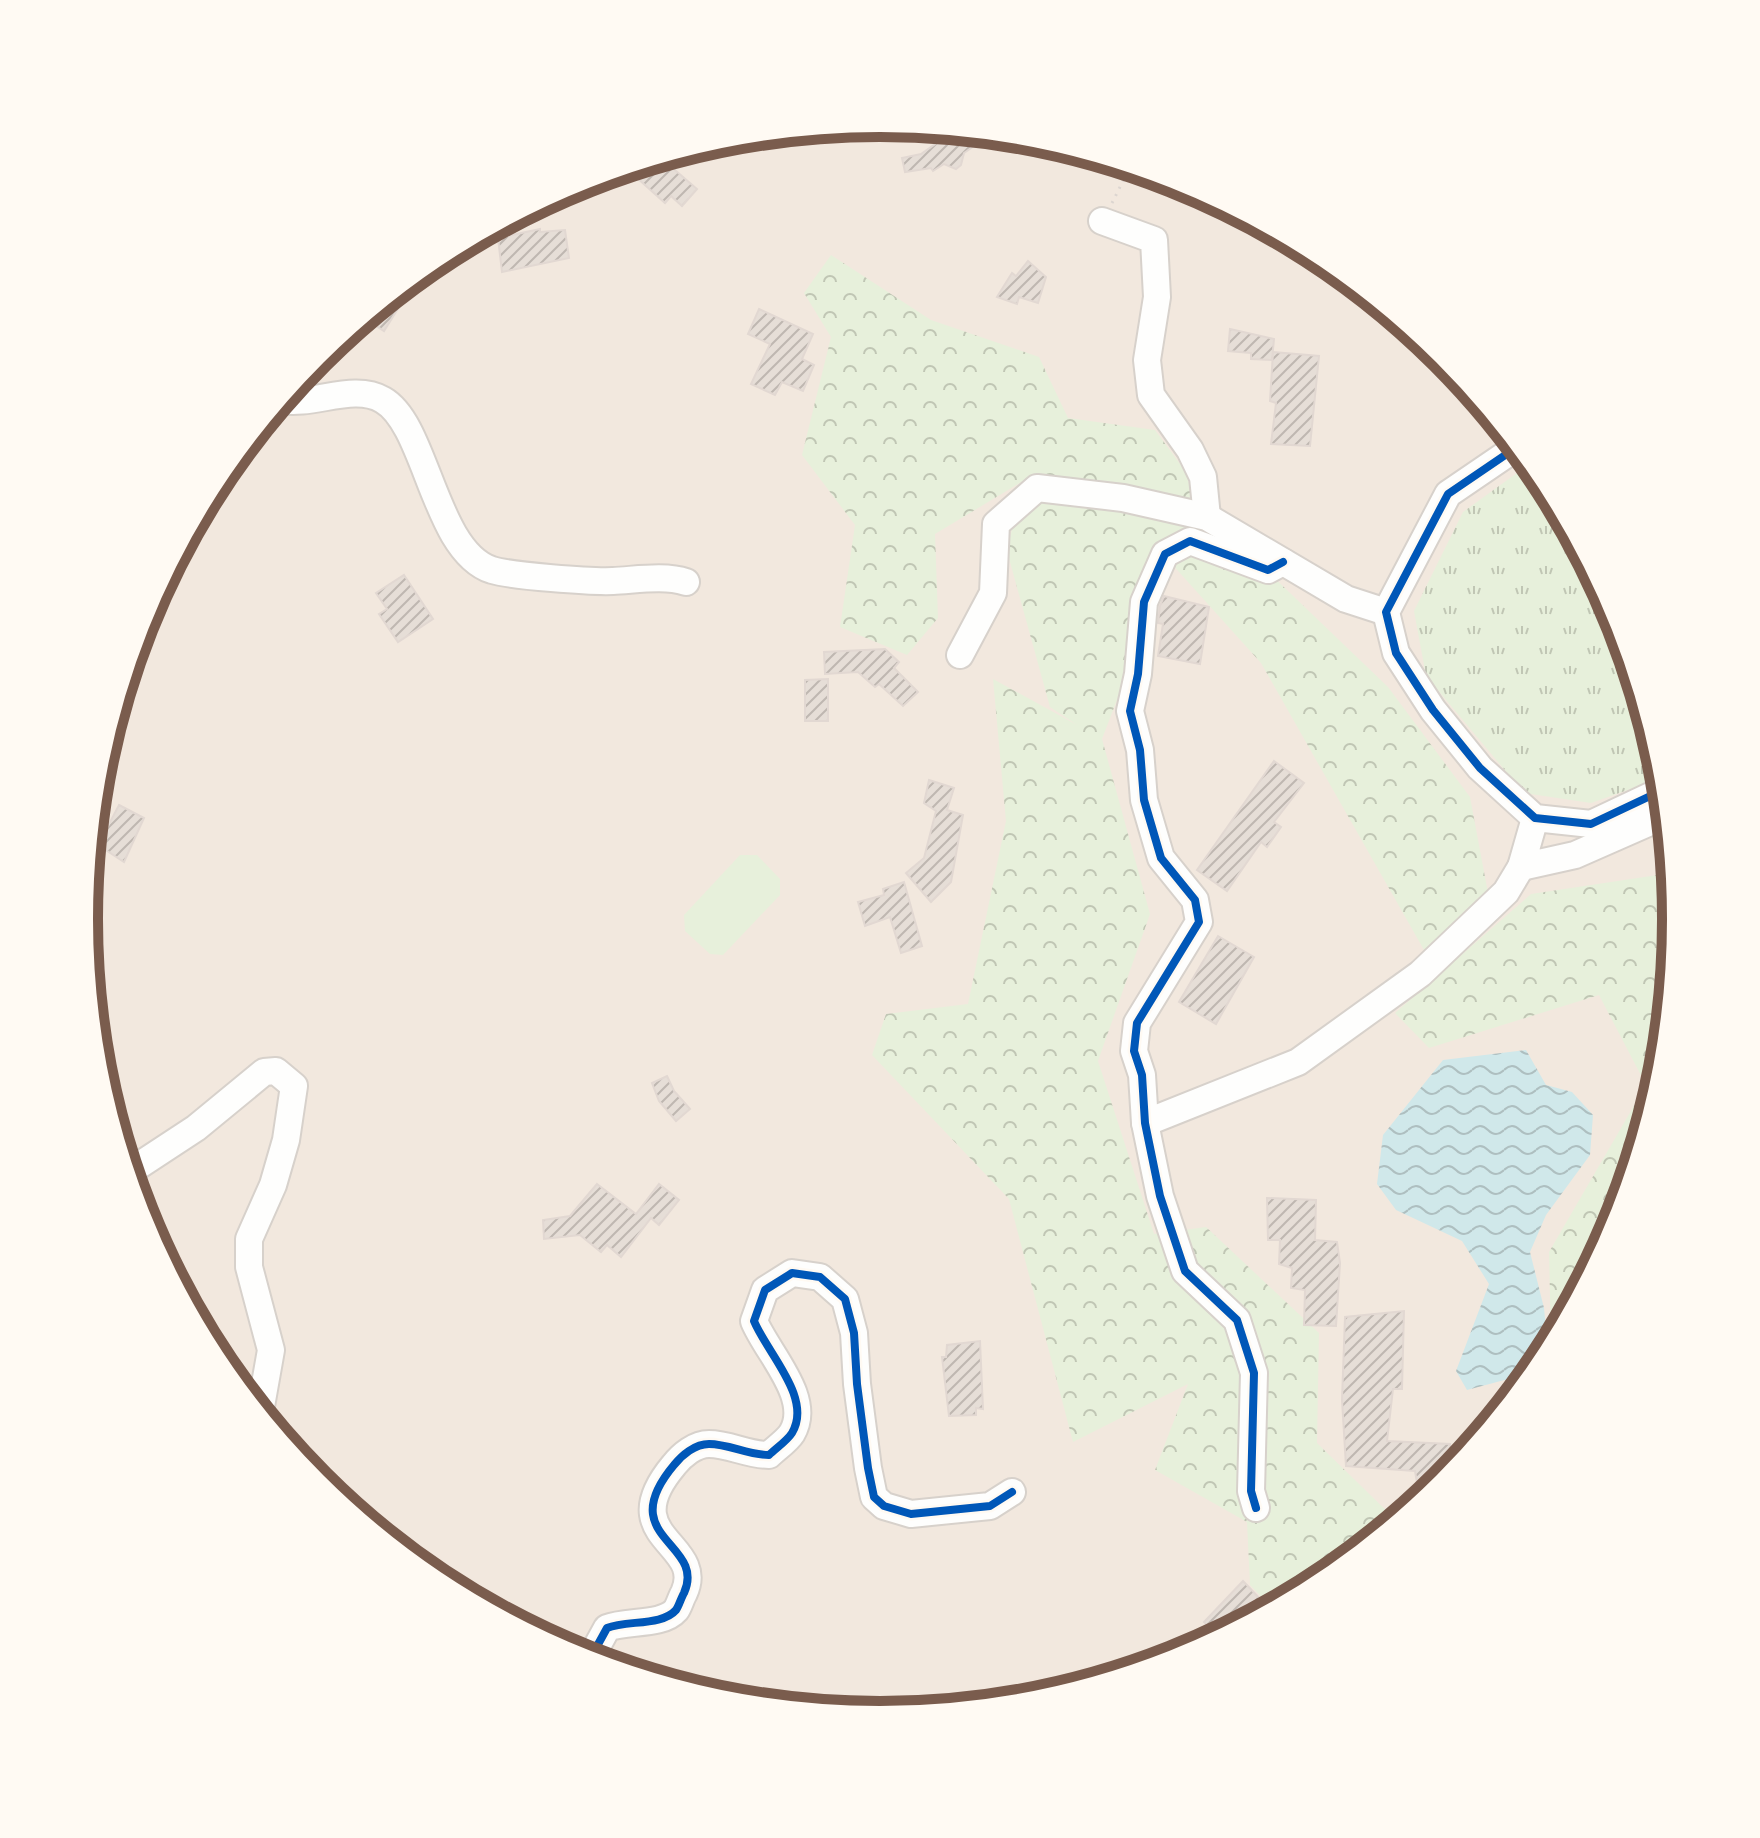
<svg xmlns="http://www.w3.org/2000/svg" width="1760" height="1838" viewBox="0 0 1760 1838" font-family="'Work Sans',sans-serif">
	<defs>
		<pattern id="grass-tufts" width="24" height="20" patternUnits="userSpaceOnUse" patternTransform="scale(2)"><rect width="24" height="20" fill="#e7f0db"/><path d="M3 7l-1-3M5 7V3M7 7l1-3M15 17l-1-3M17 17v-4M19 17l1-3" fill="none" stroke="#c0c6b4"/></pattern>
		<pattern id="forest-crowns" width="20" height="18" patternUnits="userSpaceOnUse" patternTransform="scale(2)"><rect width="20" height="18" fill="#e7f0db"/><path d="M2 6a3 3 0 1 1 6 0M12 15a3 3 0 1 1 6 0" fill="none" stroke="#c0c6b4"/></pattern>
		<pattern id="water-waves" width="16" height="10" patternUnits="userSpaceOnUse" patternTransform="scale(2)"><rect width="16" height="10" fill="#d0e8ea"/><path d="M0 5q4-4 8 0t8 0" fill="none" stroke="#aebfc0"/></pattern>
		<pattern id="building-hatch" width="6" height="6" patternUnits="userSpaceOnUse" patternTransform="scale(2)"><rect width="6" height="6" fill="#e6ded7"/><path d="M-1 1l2-2M0 6l6-6M5 7l2-2" fill="none" stroke="#bfb7b1"/></pattern>
	</defs>
	<rect width="100%" height="100%" fill="#f9f5f0"/>
	<circle fill="#f2e8de" cx="880" cy="919" r="793"/>
	<path fill="url(#grass-tufts)" d="M1531,463L1542,477L1616,615L1661,764L1662,778L1591,803L1524,793L1426,676L1414,611L1463,512Z"/>
	<g fill="url(#forest-crowns)">
		<path d="M831,255L931,320L1039,357L1068,418L1155,430L1186,472L1193,500L1388,687L1470,797L1488,893L1428,957L1261,663L1161,552L1128,671L1102,739L1150,914L1098,1061L1154,1234L1206,1227L1319,1333L1317,1443L1396,1520L1322,1581L1272,1608L1250,1585L1247,1522L1155,1470L1188,1384L1073,1442L1009,1199L872,1055L886,1014L968,1004L1006,821L993,679L1077,725L1050,707L1007,551L1023,481L935,534L938,618L907,655L840,627L855,525L802,455L831,337L804,293Z"/>
		<path d="M1671,873L1676,919L1661,1075L1615,1224L1551,1343L1549,1252L1646,1085L1599,995L1429,1048L1395,1013L1531,894Z"/>
	</g>
	<path fill="#e7f0db" d="M740,855H757L780,879V895L723,955L710,954L685,931L684,915Z"/>
	<path fill="url(#water-waves)" d="M1526,1050L1546,1085L1572,1092L1593,1115L1590,1155L1546,1215L1530,1252L1544,1308L1547,1340L1531,1373L1467,1390L1456,1371L1489,1284L1462,1241L1396,1210L1377,1184L1383,1135L1443,1060Z"/>
	<g fill="url(#building-hatch)" stroke="#e2d8d2" stroke-width="2">
		<path d="M941,129L991,134L964,153L961,165L956,169L944,164L933,171L931,168L905,172L902,158L921,154L938,142L932,135Z"/>
		<path d="M661,158L697,189L682,206L671,196L665,203L626,168Z"/>
		<path d="M540,229V232L565,230L569,258L502,272L498,238Z"/>
		<path d="M1028,261L1046,277L1038,303L1019,297L1017,304L997,297L1012,273L1016,276Z"/>
		<path d="M387,299L399,307L384,331L364,318Z"/>
		<path d="M759,309L813,334L802,359L814,365L803,391L782,382L775,395L751,384L770,344L748,334Z"/>
		<path d="M1230,329L1274,339L1272,360L1251,359V353L1228,351Z"/>
		<path d="M1273,352L1319,356L1310,446L1271,444L1276,403L1270,401Z"/>
		<path d="M404,575L433,619L398,642L379,614L387,609L376,593Z"/>
		<path d="M1164,596L1209,607L1200,664L1158,656L1163,624L1158,623L1160,606Z"/>
		<path d="M885,649L899,662L894,668L918,692L903,706L879,684L875,687L858,672L825,674L824,652Z"/>
		<path d="M828,679V721H805V680Z"/>
		<path d="M1274,761L1304,783L1274,822L1281,827L1267,847L1261,842L1227,891L1197,870Z"/>
		<path d="M929,780L954,788L947,810L963,815L951,882L931,902L906,873L924,858L936,811L924,803Z"/>
		<path d="M119,805L144,818L124,862L98,845Z"/>
		<path d="M904,882L922,946L901,953L890,917L865,926L858,902L884,895L883,889Z"/>
		<path d="M1218,936L1254,957L1216,1024L1179,1002Z"/>
		<path d="M667,1076L674,1091L690,1109L676,1121L659,1101L652,1083Z"/>
		<path d="M597,1184L636,1214L659,1184L679,1200L659,1225L651,1218L621,1257L607,1245L601,1252L580,1235L544,1239L543,1220L570,1216Z"/>
		<path d="M1267,1198L1316,1200L1315,1240L1337,1242L1340,1263L1336,1326L1304,1325L1305,1290L1291,1288L1292,1268L1279,1264L1280,1240H1268Z"/>
		<path d="M1404,1311L1402,1389H1393L1387,1441L1450,1444V1453L1466,1454L1443,1482L1420,1500L1415,1471L1346,1466L1342,1400L1345,1317Z"/>
		<path d="M980,1341L983,1409L976,1408V1415L949,1416L942,1357H946L947,1345Z"/>
		<path d="M1243,1581L1263,1602L1241,1624L1218,1637L1204,1622Z"/>
	</g>
	<g fill="none" stroke-linecap="round" stroke-linejoin="round">
		<g stroke="#d7d1cb" stroke-width="30">
			<g id="minor">
				<path d="M1102,221L1154,240L1157,297L1147,360L1151,395L1190,450L1203,477L1207,517"/>
				<path d="M281,400C313,406 354,383 383,400C427,425 434,551 492,570C512,576 591,582 613,581C636,580 665,575 686,582"/>
				<path d="M1517,447L1448,494L1386,612L1396,653L1433,710L1480,768L1535,818L1591,824L1663,790"/>
				<path d="M960,655L993,593L996,524L1037,488L1123,498L1207,517L1346,599L1386,612"/>
				<path d="M1535,818L1521,867L1575,855L1666,815"/>
				<path d="M1145,1123L1298,1062L1420,974L1506,892L1521,867"/>
				<path d="M129,1172L196,1128L264,1072L276,1071L294,1086L286,1140L273,1185L249,1239V1267L271,1350L260,1412"/>
				<path d="M1256,1508L1251,1491L1254,1373L1237,1320L1185,1271L1160,1196L1145,1123L1142,1075L1134,1051L1137,1023L1199,922L1195,900L1161,858L1144,800L1140,750L1130,711L1138,674L1144,602L1165,554L1190,541L1268,570L1283,562"/>
				<path d="M590,1659L607,1628C627,1620 662,1626 676,1610C679,1606 681,1598 684,1593C707,1542 612,1539 674,1465C682,1455 695,1444 709,1444C729,1444 748,1455 769,1455C775,1449 787,1441 792,1433C813,1398 767,1353 754,1321L765,1290L792,1273L820,1277L845,1299L854,1333L857,1384L868,1468L874,1497L884,1506L911,1514L990,1506L1012,1492"/>
			</g>
		</g>
		<path stroke="#dcd5d0" stroke-width="3" stroke-dasharray="2 6" stroke-linecap="butt" d="M1112,203L1130,167"/>
		<use href="#minor" stroke="#fefefd" stroke-width="26"/>
		<g stroke="#fffaf3" stroke-width="13">
			<g id="cycleway">
				<path d="M1517,447L1448,494L1386,612L1396,653L1433,710L1480,768L1535,818L1591,824L1663,790"/>
				<path d="M1256,1508L1251,1491L1254,1373L1237,1320L1185,1271L1160,1196L1145,1123L1142,1075L1134,1051L1137,1023L1199,922L1195,900L1161,858L1144,800L1140,750L1130,711L1138,674L1144,602L1165,554L1190,541L1268,570L1283,562"/>
				<path d="M590,1659L607,1628C627,1620 662,1626 676,1610C679,1606 681,1598 684,1593C707,1542 612,1539 674,1465C682,1455 695,1444 709,1444C729,1444 748,1455 769,1455C775,1449 787,1441 792,1433C813,1398 767,1353 754,1321L765,1290L792,1273L820,1277L845,1299L854,1333L857,1384L868,1468L874,1497L884,1506L911,1514L990,1506L1012,1492"/>
			</g>
		</g>
		<use href="#cycleway" stroke="#0057b8" stroke-width="8"/>
	</g>
	<path d="M0 0H1760V1838H0ZM98 919a782 782 0 1 1 1564 0a782 782 0 1 1-1564 0Z" fill="#fffaf3" fill-rule="evenodd"/>
	<path fill="none" stroke="#7a5c4d" stroke-width="10" d="M98 919a782 782 0 1 1 1564 0a782 782 0 1 1-1564 0Z"/>
</svg>
